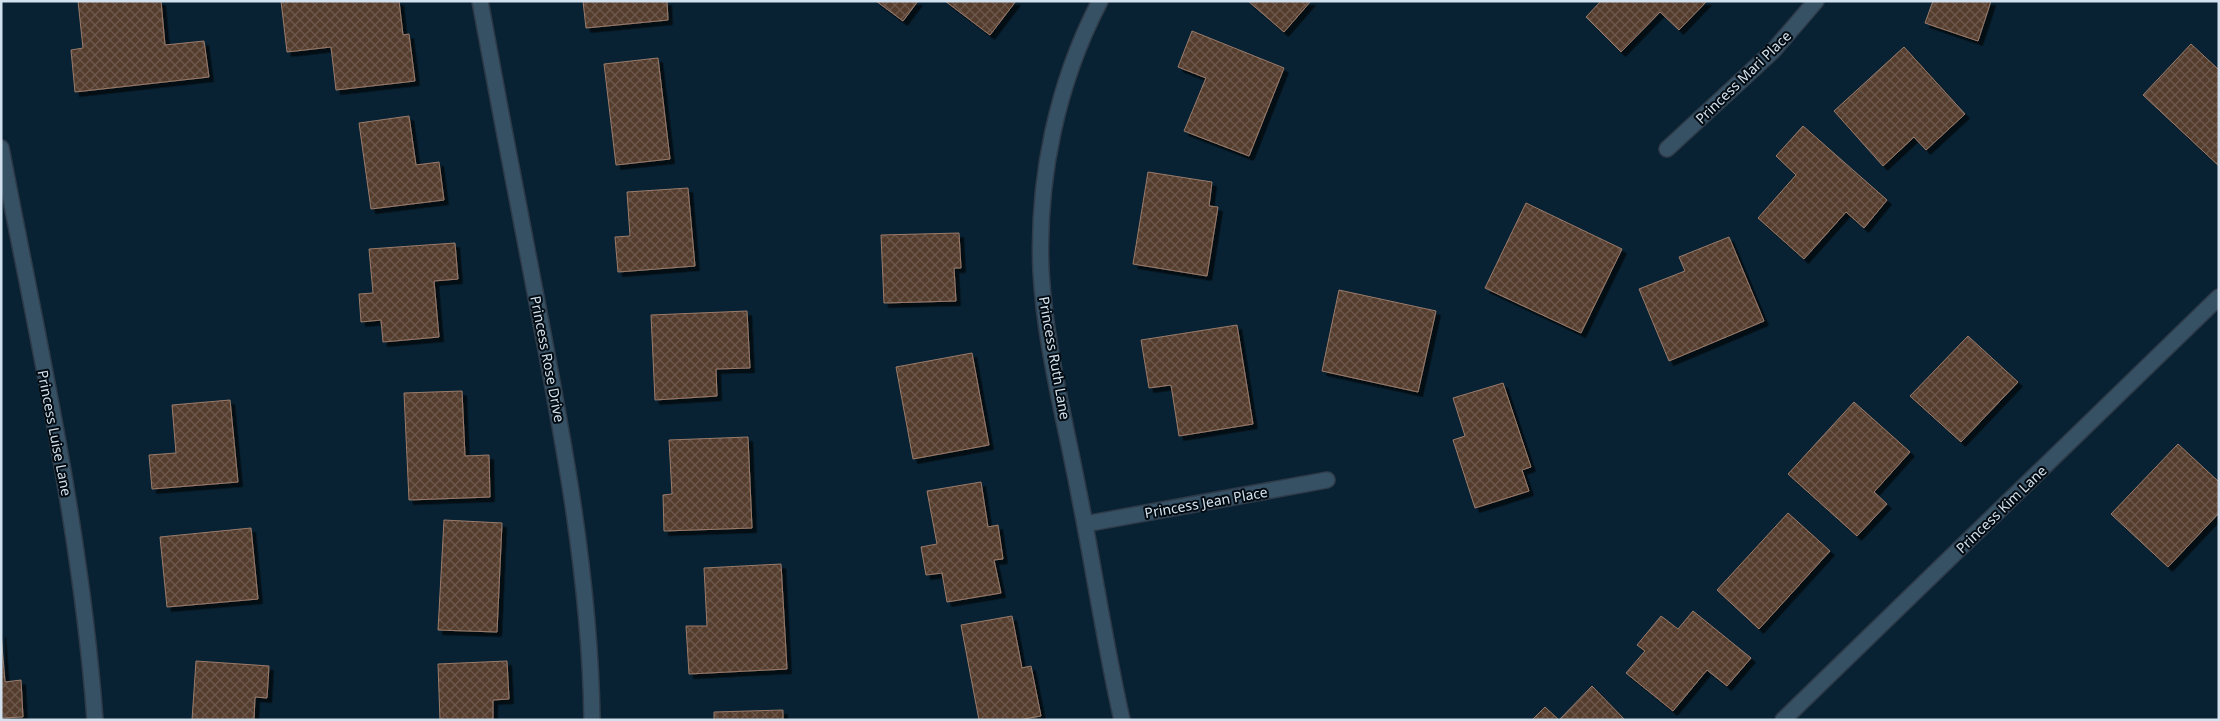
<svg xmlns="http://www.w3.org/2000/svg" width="2220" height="721" viewBox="0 0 2220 721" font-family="'Noto Sans',sans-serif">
	<defs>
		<pattern id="building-cross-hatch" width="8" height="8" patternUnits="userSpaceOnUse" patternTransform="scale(1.25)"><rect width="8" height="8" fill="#553d2f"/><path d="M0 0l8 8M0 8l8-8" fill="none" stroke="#6d594d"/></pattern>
		<filter id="shadow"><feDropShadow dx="4.5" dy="4.5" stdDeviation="0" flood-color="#0009"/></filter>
	</defs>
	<rect width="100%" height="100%" fill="#082233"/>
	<g fill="url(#building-cross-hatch)" stroke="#9a7b6a" filter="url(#shadow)">
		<path d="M78,1H161L165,45L204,41L209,77L75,92L71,50L83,48Z"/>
		<path d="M281,1H399L403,35L409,34L415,81L336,90L331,47L287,52Z"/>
		<path d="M583,1H667L668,20L586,28Z"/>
		<path d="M876,1H918L903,21Z"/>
		<path d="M945,1H1016L990,35Z"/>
		<path d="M1248,1H1311L1284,32Z"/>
		<path d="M1601,1H1707L1679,30L1660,12L1621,52L1586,17Z"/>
		<path d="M1933,1H1991L1978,41L1925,23Z"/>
		<path d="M1192,31L1284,68L1249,156L1184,131L1206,78L1178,67Z"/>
		<path d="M2191,44L2219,70V166L2143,95Z"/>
		<path d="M1904,47L1965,114L1926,150L1914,137L1883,166L1834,111Z"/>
		<path d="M658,58L670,159L616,165L604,64Z"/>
		<path d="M409,116L416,165L439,162L444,200L371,209L359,123Z"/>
		<path d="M1803,126L1887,200L1864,228L1846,212L1804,259L1758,218L1796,175L1776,156Z"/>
		<path d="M1148,172L1212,182L1209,206L1218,207L1207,276L1133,264Z"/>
		<path d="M688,188L695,266L618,272L615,237L630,236L627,192Z"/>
		<path d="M1526,203L1622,249L1581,333L1485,288Z"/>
		<path d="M959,233L961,268H954L956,301L884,303L881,235Z"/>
		<path d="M1729,237L1764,321L1669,361L1639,289L1685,271L1679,257Z"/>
		<path d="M455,243L458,279L434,281L439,337L383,342L381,320L361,322L359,294L373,293L369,249Z"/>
		<path d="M1339,290L1436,311L1418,392L1322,371Z"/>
		<path d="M747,311L750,368L716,369L717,396L655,400L651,315Z"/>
		<path d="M1237,325L1253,424L1179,436L1171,385L1149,388L1141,340Z"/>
		<path d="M1968,336L2018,382L1961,442L1910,396Z"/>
		<path d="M972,353L989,445L913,459L896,367Z"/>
		<path d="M1503,383L1531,467L1522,470L1529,491L1475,508L1453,440L1465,436L1453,398Z"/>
		<path d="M462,391L465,456L489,455L490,497L409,500L404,393Z"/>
		<path d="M230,400L238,482L152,489L149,455L176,453L172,405Z"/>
		<path d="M1854,402L1910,452L1874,492L1887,504L1857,536L1788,474Z"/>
		<path d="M748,437L752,528L664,531L663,495L672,494L669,440Z"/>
		<path d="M2178,444L2219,482V513L2168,567L2111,514Z"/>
		<path d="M981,482L988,527L998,525L1003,559L994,560L1001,593L947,602L942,573L926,575L921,547L937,544L927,491Z"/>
		<path d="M1788,513L1830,551L1759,629L1717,590Z"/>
		<path d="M444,520L502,523L497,632L438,630Z"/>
		<path d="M251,528L258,599L167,607L160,537Z"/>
		<path d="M781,564L787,669L689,674L686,626H707L704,568Z"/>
		<path d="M1693,611L1751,658L1727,686L1707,670L1673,711L1626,673L1645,651L1637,645L1661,616L1678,629Z"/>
		<path d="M1012,616L1022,668L1031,666L1041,716L1019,720H979L961,625Z"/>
		<path d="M1,633L5,682L21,680L23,717L1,718Z"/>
		<path d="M196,661L269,666L267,698L255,697L254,720H192Z"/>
		<path d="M507,661L509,699L493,700V720H440L438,664Z"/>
		<path d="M1592,686L1625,720H1532L1545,707L1559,720Z"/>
		<path d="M783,710V720H714V712Z"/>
	</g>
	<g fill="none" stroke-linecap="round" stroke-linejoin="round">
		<g stroke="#2e3a48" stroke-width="18">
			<g id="street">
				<path d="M480,1C497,93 514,184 532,276C560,422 590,570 592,720"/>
				<path d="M1100,1C1057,83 1037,179 1041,271C1045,345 1065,420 1079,494C1094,569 1105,645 1122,720"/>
				<path d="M1,148C37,337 81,527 95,720"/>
				<path d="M1667,149L1773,51L1816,1"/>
				<path d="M1085,524L1327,480"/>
				<path d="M1783,720L2219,297"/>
			</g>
		</g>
		<use href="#street" stroke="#365064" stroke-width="15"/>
	</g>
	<g text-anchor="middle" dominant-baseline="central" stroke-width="4" stroke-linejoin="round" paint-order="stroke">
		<g font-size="14" fill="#d2e1ed" stroke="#030b12">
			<text transform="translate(1743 77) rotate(-44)">Princess Mari Place</text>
			<text transform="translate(1055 358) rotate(80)">Princess Ruth Lane</text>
			<text transform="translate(548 359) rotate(79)">Princess Rose Drive</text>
			<text transform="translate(55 433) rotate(79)">Princess Luise Lane</text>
			<text transform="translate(1206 502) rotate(-10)">Princess Jean Place</text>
			<text transform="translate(2001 509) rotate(-44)">Princess Kim Lane</text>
		</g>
	</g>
	<rect width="2220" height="721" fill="none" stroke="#d2e1ed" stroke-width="5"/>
</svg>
